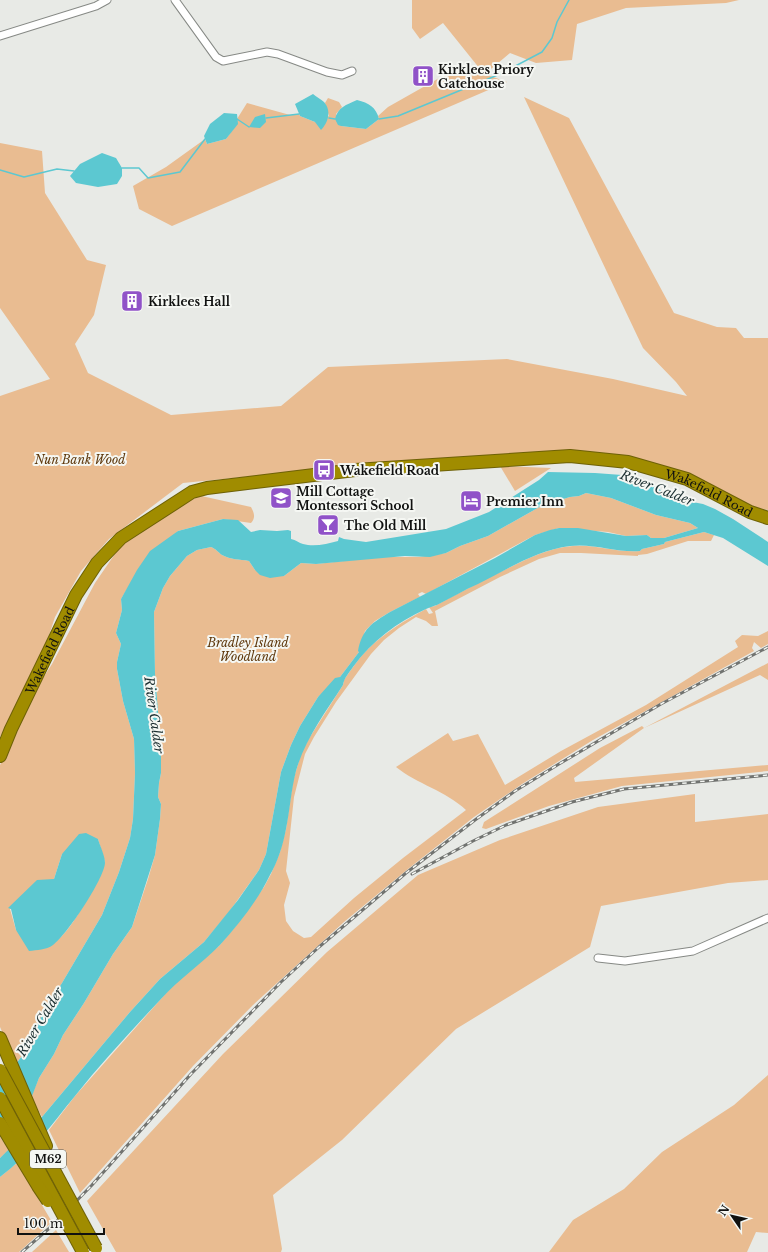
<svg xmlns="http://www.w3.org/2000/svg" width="768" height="1252" viewBox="0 0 768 1252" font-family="'Libre Baskerville',serif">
	<rect width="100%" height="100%" fill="#e8eae6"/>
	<g fill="#e9bc91" fill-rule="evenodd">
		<path d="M412,0H739L726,3L626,8L577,24L572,60L536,63L510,53L485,74L507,82L172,226L139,209L133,186L166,167L205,139L207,144L226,139L237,124V119L247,103L290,115L299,114L300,116L315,122L329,116L325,103L328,98L339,102L342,107L336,114L341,126L366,129L379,119L378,116L388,107L441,77L476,71L484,74L443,23L420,39L412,28Z"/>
		<path d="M524,97L569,118L674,313L717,327L736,328L744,338H768V510L757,508L684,474L562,454L264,475L183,483L109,539L81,571L55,617L40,663L0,737V396L50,379L0,308V143L42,151L45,193L87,260L106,265L94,315L75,344L88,373L171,415L281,406L328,367L507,359L613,379L687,396L676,382L643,348Z"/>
		<path d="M500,466L551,468L515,491Z"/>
		<path d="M586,493L611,498L656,515L690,523L698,528L664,538H651L647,535L626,536L608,532L559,528L535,535L426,594L422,592L418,594L420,597L390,612L375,621L365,631L359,652L340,677L318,697L300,726L291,745L281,772L266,854L259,870L229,912L204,942L160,979L130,1012L42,1117L31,1097L39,1078L54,1054L63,1035L84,1003L113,954L132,927L148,879L155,855L160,819L161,804L158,797L159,783L161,773V750L155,674L154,612L163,588L170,576L187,556L197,550L211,547C216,549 218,552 222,555C231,560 239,559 249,561L255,570L284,576L301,563L316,564L381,557H419L446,553L460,546L488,536L543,505L570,497L579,496Z"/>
		<path d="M197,495L251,507C254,513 256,517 251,523L223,519L178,531L127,589L121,599L122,610L116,633L121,644L117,662V669L123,701L134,739L135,773L133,819L130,838L119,872L102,915L62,983L42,1015L22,1056L16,1063L0,1027V765L38,686L52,664L95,583L119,548L138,531ZM98,839L105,862C90,890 75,933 46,948L16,930L10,909L54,879L62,854Z"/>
		<path d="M704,532L714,535L711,541H688L647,554L638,555V556L581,553H560L539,559L500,577L435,611L438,626H432L426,621L416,617L399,628L384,640L371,654L336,702L314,737L305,754L294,797L286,871L290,883L284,905L286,921L293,931L304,938L311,937L354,898L403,858L466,810C446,791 417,784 396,767L448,733L453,741L478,734L505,785L561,751L646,705L738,647L735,641L742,635L758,636L768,631V644L761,648L754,642L752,648L754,651L593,740L522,784L474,817L408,869L344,922L253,1005L193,1066L80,1193L49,1130L75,1096L160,1000L175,983L219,946L235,927L264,887L271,874L280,852L286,829L293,781L301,754L308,740L343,685L344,680C351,670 358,659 367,650C384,633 405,620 426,609L429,614L433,613L429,607L435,606C456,594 477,584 498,573C522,562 545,548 573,546C595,544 617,553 640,551L642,549L664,544L665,542Z"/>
		<path d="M768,663V680L760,675L644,728L574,778L575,782L768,765V771L622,786L549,806L486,829L482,828L484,822L600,748L642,726L644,728Z"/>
		<path d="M695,794V822L768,814V880L728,883L601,906L590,947L456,1029L342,1140L273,1195L282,1249L281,1252H116L87,1201L223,1054L327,952L418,875L500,840L598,807Z"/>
		<path d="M768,1075V1233L756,1232L747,1252H549L573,1220L624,1189L662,1152L734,1105Z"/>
		<path d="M0,1137L9,1150L0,1158Z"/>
		<path d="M17,1163L52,1222L19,1252H0V1177Z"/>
		<path d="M56,1230L69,1252H32Z"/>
	</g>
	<g fill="#5cc8d1">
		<path d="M313,94C316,97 321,99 324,102C332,111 328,123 321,130L315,122L300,116L295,104Z"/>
		<path d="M357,100C369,103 376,107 379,119L366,129L341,126L338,125L335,119C338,107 346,105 357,100Z"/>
		<path d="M224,113L237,114L238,124L226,139L207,144L204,136L210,124Z"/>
		<path d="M265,114L266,122L260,128L249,127L255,117Z"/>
		<path d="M102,153L116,158L122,168V176L117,184L98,187L76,183L70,176L80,164Z"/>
		<path d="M548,472L595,473L622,475L650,482L671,498L703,504L715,509L733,519L768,542V566L723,538L704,532L665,542L664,544L642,549L640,551C617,553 594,543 570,546C537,550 508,569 478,584C464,590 451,598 437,605C434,606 430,607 426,609C397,622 372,641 353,667C349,673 344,678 343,685C325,713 305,739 296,771C291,790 290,810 286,829C283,845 278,861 270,875C258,900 239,924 220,945C201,964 179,979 161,999C132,1030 102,1062 75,1096C52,1124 30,1155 0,1177V1158L42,1117L130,1012L160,979L204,942L238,900L259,870L266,854L281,772L291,745L300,726L318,697L335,678L340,677L359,652L358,651C362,629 372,623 390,612L495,558L535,535L550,530L559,528H578L626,536L647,535L651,538H664L698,528L690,523L656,515L611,498L586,493L579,496L570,497L543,505L488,536L460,546L446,553L430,557L405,556L316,564L301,563L284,576L270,578L260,575L255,570L249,561C239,559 231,560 222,555C218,552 216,549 211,547L197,550L187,556L170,576L163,588L154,612L155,674L161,750V773L159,783L158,797L161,804L160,819L155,855L132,927L113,954L84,1003L63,1035L54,1054L39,1078L32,1096L0,1131V1084L22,1056L42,1015L62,983L102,915L119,872L130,838L133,819L135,773L134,739L123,701L117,669V662L121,644L116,633L122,610L121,599L137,570L150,551L178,531L223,519L238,520L251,532L260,530L277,531L288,530L291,531V539C296,540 299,543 303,544C314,547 327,544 338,541L339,537L344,539L366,542L446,529L489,512L539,480Z"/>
		<path d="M86,833L98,839C100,846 105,856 105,863C104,879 67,935 53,945C46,950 37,950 29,951L16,930L11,909L8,908L37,880L54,879L62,854L79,834Z"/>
	</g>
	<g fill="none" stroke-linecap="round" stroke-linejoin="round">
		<g stroke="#5cc8d1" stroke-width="1.5">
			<path d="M266,118L299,114"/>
			<path d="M329,118L335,119"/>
			<path d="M237,119L249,127"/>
			<path d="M379,119L398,116L500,74L542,52L552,38L557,22L569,0"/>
			<path d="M122,168H139L148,178L180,172L205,139"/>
			<path d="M0,170L24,177L57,169L74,171"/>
		</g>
		<g stroke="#868985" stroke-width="9">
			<g id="street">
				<path d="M175,0L216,57L223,61L267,52L278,54L327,72L342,75L352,71"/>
				<path d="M0,36L96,6L107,0"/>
				<path d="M598,958L625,961L693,951L768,918"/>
			</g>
		</g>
		<g stroke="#6e6106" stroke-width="14">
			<g id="highway">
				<path id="s1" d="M0,756L11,729L76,595L97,563L121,538L192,492L207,488L355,470L570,456L628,462L687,479L750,512L768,518"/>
				<path d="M0,1038L46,1146"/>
			</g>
		</g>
		<use href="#street" stroke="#fff" stroke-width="7"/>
		<use href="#highway" stroke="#a08c00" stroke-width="12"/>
		<g stroke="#717370" stroke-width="3">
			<g id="rail">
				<path d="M412,874L473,841L506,825L572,802L624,789L768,775"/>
				<path d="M22,1252L53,1225L92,1185L191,1074L281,982L319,947L406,873L475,820L515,791L559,764L661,704L768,647"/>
			</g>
		</g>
		<use href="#rail" stroke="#f5f7f3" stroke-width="1.5" stroke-dasharray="4.5" stroke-linecap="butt"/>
		<g stroke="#6e6106" stroke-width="14" stroke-linecap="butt">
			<g id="highway-bridge">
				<path d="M0,1070L96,1248"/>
				<path d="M0,1098L83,1252"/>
				<path d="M0,1123L38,1186L48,1201"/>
			</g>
		</g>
		<use href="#highway-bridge" stroke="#a08c00" stroke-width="12"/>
	</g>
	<defs>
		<g id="building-square" transform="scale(1.15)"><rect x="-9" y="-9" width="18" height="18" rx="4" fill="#9052c8" stroke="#f5f7f3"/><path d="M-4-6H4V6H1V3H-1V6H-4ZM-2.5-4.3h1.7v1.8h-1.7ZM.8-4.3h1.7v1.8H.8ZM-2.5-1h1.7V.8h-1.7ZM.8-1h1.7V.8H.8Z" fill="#fff"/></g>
		<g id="bus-square" transform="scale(1.15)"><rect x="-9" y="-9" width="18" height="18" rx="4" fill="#9052c8" stroke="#f5f7f3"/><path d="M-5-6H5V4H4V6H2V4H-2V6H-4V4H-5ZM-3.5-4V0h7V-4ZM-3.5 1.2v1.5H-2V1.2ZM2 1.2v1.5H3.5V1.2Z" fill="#fff"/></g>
		<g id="school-square" transform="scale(1.15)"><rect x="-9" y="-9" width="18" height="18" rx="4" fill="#9052c8" stroke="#f5f7f3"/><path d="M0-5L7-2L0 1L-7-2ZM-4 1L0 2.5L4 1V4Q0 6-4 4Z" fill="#fff"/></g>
		<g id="hotel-square" transform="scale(1.15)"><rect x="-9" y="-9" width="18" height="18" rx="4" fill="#9052c8" stroke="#f5f7f3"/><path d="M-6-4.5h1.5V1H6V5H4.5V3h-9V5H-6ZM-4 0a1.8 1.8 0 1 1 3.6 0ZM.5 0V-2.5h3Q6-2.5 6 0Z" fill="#fff"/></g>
		<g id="bar-square" transform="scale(1.15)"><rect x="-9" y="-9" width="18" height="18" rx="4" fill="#9052c8" stroke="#f5f7f3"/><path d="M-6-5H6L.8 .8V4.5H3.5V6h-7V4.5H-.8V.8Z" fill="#fff"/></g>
	</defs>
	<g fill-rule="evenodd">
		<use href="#building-square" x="423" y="76"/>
		<use href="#building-square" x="132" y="301"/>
		<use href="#bus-square" x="324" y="470"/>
		<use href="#school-square" x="281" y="498"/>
		<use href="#hotel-square" x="471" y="501"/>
		<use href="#bar-square" x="328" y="525"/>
	</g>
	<g text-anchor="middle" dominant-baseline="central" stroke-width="4" stroke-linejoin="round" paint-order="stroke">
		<rect fill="#f5f7f3" stroke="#555654" stroke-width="1" x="30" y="1150" width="36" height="18" rx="3"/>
		<g font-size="11" font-weight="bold" fill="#101110">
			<text x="48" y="1159">M62</text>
		</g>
		<g font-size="12" font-weight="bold" fill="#101110" stroke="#f5f7f3" text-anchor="start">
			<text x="438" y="69">Kirklees Priory<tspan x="438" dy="14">Gatehouse</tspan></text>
			<text x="148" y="301">Kirklees Hall</text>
			<text x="340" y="470">Wakefield Road</text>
			<text x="296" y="491">Mill Cottage<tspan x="296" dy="14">Montessori School</tspan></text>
			<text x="486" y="501">Premier Inn</text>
			<text x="344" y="525">The Old Mill</text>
		</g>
		<g font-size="12" font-style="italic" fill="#5f390d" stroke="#f5f7f3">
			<text x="80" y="459">Nun Bank Wood</text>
			<text x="248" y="642">Bradley Island<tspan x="248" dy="14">Woodland</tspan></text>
		</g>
		<g font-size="12" fill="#101110" stroke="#f5f7f3">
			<text stroke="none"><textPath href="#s1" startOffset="861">Wakefield Road</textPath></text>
			<text stroke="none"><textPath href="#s1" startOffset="117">Wakefield Road</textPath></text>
		</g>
		<g font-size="13" font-style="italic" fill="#1c2f31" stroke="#f5f7f3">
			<text transform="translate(657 488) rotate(21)">River Calder</text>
			<text transform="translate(154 715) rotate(82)">River Calder</text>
			<text transform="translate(40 1022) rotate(-59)">River Calder</text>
		</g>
	</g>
	<g transform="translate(732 1216) rotate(304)" stroke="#f5f7f3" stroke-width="3" paint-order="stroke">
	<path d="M0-3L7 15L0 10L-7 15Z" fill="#101110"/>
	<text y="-6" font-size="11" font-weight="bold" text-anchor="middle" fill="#101110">N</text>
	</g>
	<path d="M18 1228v6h86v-6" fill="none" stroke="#101110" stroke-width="2"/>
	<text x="24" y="1228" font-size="12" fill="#101110" stroke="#f5f7f3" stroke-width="3" paint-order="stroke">100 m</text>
</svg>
